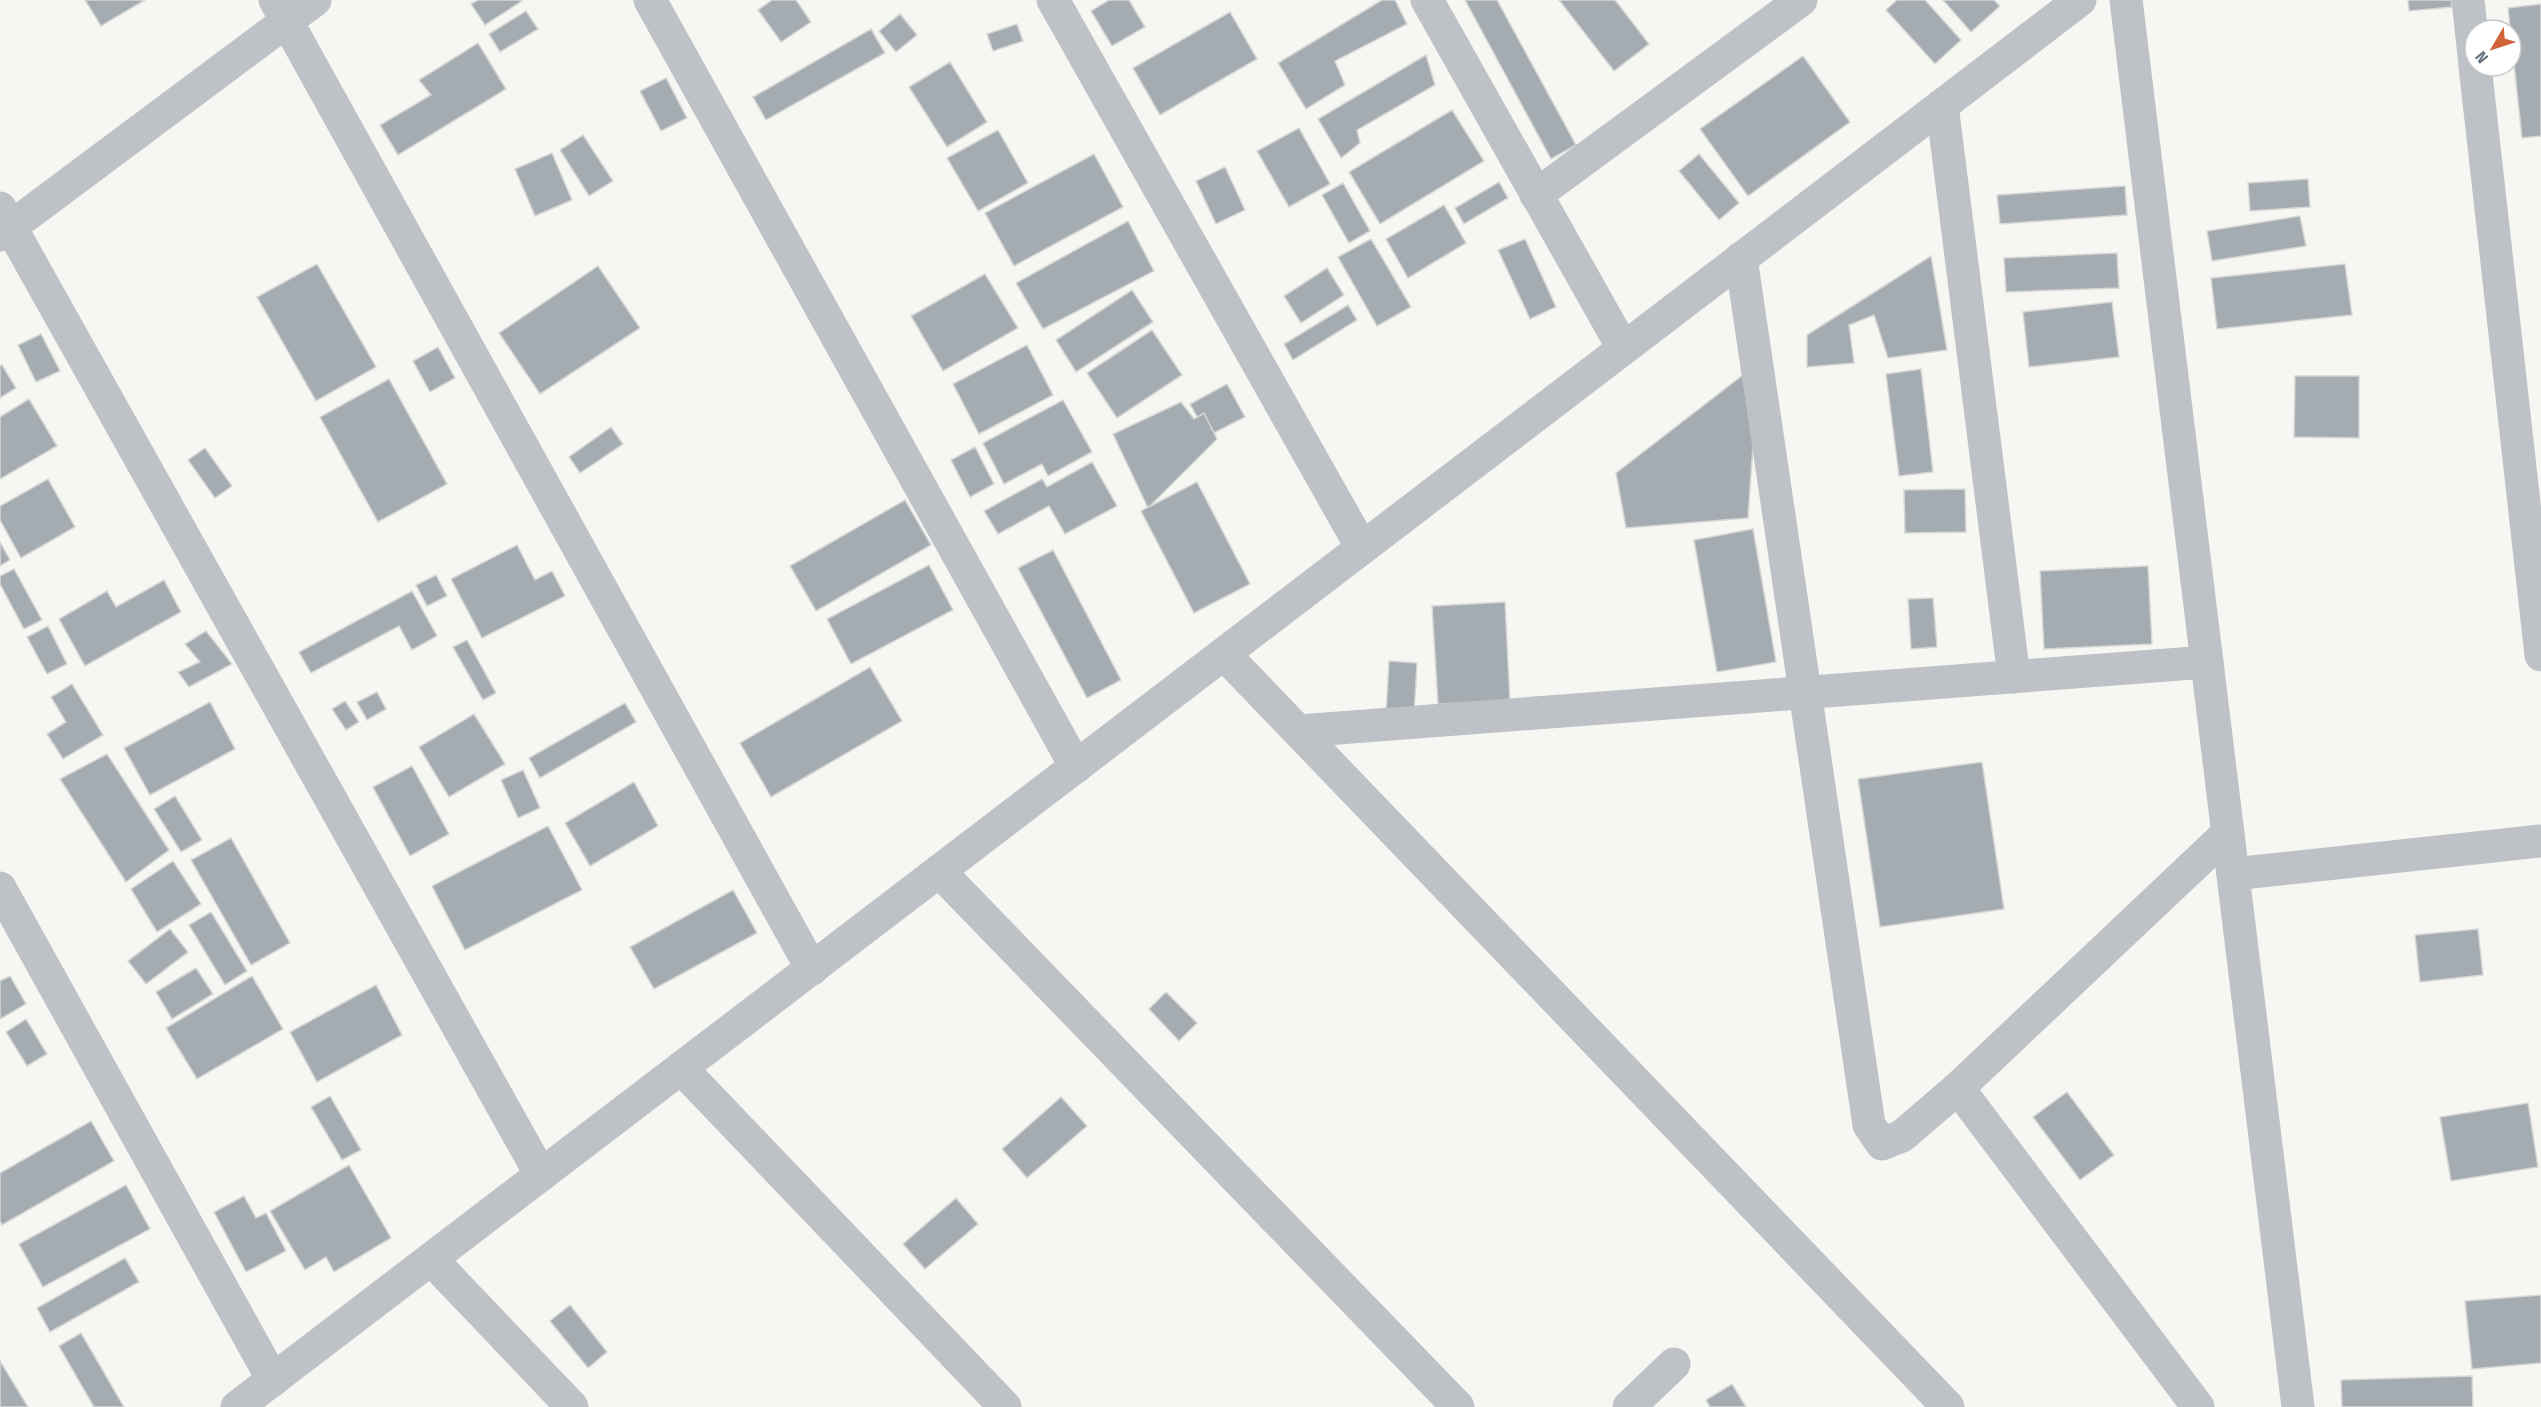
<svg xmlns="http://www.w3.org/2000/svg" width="2541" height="1407" viewBox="0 0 2541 1407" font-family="'Fira Sans Condensed',sans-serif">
	<rect width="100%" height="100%" fill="#f6f6f3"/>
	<g fill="#a4abb1" stroke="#d7d7d6" stroke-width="1.5">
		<path d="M85,0H145L101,26Z"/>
		<path d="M478,0H521L522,1L485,25L471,4Z"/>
		<path d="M772,0H796L811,22L781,42L758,10Z"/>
		<path d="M1109,0H1129L1145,27L1112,46L1091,11Z"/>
		<path d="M1382,0H1395L1407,24L1335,61L1345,85L1306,109L1278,63Z"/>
		<path d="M1465,0H1497L1576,145L1551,159Z"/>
		<path d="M1559,0H1615L1649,44L1614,71Z"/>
		<path d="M1897,0H1925L1961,40L1935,64L1886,10Z"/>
		<path d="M1943,0H1994L2000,6L1971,32Z"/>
		<path d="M2408,0H2451L2452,7L2409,11Z"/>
		<path d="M2541,4V136L2522,138L2508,8Z"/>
		<path d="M526,11L538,29L500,52L489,34Z"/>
		<path d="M1230,12L1257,59L1160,115L1133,68Z"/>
		<path d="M900,14L917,35L896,52L879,31Z"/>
		<path d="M1017,24L1023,41L993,51L987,34Z"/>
		<path d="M871,29L885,53L766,120L753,97Z"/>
		<path d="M478,43L506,89L398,155L380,125L431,95L419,80Z"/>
		<path d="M1426,55L1435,85L1357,130L1360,143L1341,158L1318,119Z"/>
		<path d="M1803,56L1850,122L1748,196L1700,129Z"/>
		<path d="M950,62L987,122L947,147L909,87Z"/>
		<path d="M666,78L687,118L661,131L640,91Z"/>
		<path d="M1452,110L1484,161L1380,224L1349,172Z"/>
		<path d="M1299,128L1330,184L1289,207L1257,151Z"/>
		<path d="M998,130L1028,183L978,211L947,158Z"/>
		<path d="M583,135L613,181L589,196L560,150Z"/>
		<path d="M552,153L572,200L535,216L515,169Z"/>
		<path d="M1094,154L1123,207L1014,266L985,213Z"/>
		<path d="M1699,154L1739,203L1719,220L1679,171Z"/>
		<path d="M1225,167L1245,210L1216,224L1196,181Z"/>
		<path d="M2308,179L2310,207L2250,211L2248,183Z"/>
		<path d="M1499,182L1508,198L1464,224L1455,208Z"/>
		<path d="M1343,183L1370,231L1349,243L1322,195Z"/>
		<path d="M2125,186L2127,215L2000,224L1997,195Z"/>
		<path d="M1444,205L1466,243L1408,278L1386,239Z"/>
		<path d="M2300,216L2306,246L2212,261L2207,231Z"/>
		<path d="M1128,221L1154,271L1043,329L1016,283Z"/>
		<path d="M1371,239L1411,307L1377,326L1338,257Z"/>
		<path d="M1525,239L1556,307L1530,319L1498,250Z"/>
		<path d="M2117,253L2119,288L2006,292L2004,258Z"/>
		<path d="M1931,256L1947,350L1888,358L1874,315L1849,325L1854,363L1807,367V335Z"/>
		<path d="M317,264L376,367L316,401L257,297Z"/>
		<path d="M2345,264L2352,315L2217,329L2211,278Z"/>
		<path d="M598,266L640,328L540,394L499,333Z"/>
		<path d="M1327,268L1344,295L1301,323L1284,296Z"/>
		<path d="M985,274L1018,328L943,371L911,316Z"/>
		<path d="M1132,290L1153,322L1076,372L1056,340Z"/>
		<path d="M2112,302L2119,357L2029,367L2023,312Z"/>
		<path d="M1348,305L1357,320L1293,360L1284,344Z"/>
		<path d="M1152,330L1182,375L1117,418L1087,373Z"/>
		<path d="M41,334L60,371L36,382L18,345Z"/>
		<path d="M1027,345L1053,395L979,434L953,384Z"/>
		<path d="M438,347L455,378L430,392L413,361Z"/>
		<path d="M2,365L16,388L0,398V366Z"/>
		<path d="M1921,369L1933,472L1899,476L1886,374Z"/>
		<path d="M1743,375L1757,387L1748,518L1626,528L1616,473Z"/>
		<path d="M2295,376H2359V438L2294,437Z"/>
		<path d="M389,379L447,484L378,522L320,417Z"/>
		<path d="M1227,384L1245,417L1208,436L1190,404Z"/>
		<path d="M29,399L57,446L0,479V417Z"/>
		<path d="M1063,400L1092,452L1048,476L1042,464L1004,484L983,443Z"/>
		<path d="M1181,402L1194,419L1204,413L1217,439L1148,508L1113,434Z"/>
		<path d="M611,427L623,444L580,473L569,457Z"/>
		<path d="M975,447L994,484L970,497L951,460Z"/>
		<path d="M205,448L232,486L215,498L188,460Z"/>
		<path d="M1092,462L1117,506L1065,534L1049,506L998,534L984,511L1042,479L1047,487Z"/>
		<path d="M48,479L75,527L21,558L0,520V506Z"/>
		<path d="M1197,482L1250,584L1194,613L1141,511Z"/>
		<path d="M1965,489L1966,532L1905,533L1904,490Z"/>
		<path d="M905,500L931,545L816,611L790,566Z"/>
		<path d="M1753,529L1776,662L1717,672L1694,540Z"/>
		<path d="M0,542L10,560L0,566Z"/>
		<path d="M517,545L535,580L552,571L565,596L482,638L451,579Z"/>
		<path d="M1053,550L1121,680L1087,698L1018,568Z"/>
		<path d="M929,565L953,610L851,664L827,619Z"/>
		<path d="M2148,566L2152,644L2044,649L2040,571Z"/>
		<path d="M14,569L42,620L24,629L0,584V576Z"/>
		<path d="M436,575L447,596L427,606L416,585Z"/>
		<path d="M164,580L181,612L85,666L59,619L107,591L116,607Z"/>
		<path d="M412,591L437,636L412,650L399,626L311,673L299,652Z"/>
		<path d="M1933,598L1937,647L1911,649L1908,599Z"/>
		<path d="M1505,602L1510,701L1438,704L1432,606Z"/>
		<path d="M48,626L67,664L47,674L27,637Z"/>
		<path d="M206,631L232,664L189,687L178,672L200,662L185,644Z"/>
		<path d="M467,640L496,693L483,700L453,647Z"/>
		<path d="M1389,661L1417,663L1414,714L1386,713Z"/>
		<path d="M870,667L902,721L771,797L740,743Z"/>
		<path d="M72,684L103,735L63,759L47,734L66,722L51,697Z"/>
		<path d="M377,692L386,709L367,720L357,702Z"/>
		<path d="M345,701L359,722L346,730L332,709Z"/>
		<path d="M210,702L235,749L150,795L124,748Z"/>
		<path d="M625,703L636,722L540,778L529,758Z"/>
		<path d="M474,714L505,764L449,797L419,747Z"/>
		<path d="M107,754L169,850L126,882L60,779Z"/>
		<path d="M1982,762L2004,909L1880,927L1858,779Z"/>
		<path d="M412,766L449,834L410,856L373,787Z"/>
		<path d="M523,770L540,808L518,818L501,780Z"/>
		<path d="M634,782L658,826L590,866L565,823Z"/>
		<path d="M175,796L202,840L181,852L154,809Z"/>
		<path d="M548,826L582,890L465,950L432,886Z"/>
		<path d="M231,838L290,943L251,965L191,860Z"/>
		<path d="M173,861L201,904L157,932L131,889Z"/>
		<path d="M733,890L757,933L654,989L630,947Z"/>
		<path d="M211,912L247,971L225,985L189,925Z"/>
		<path d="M170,929L188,952L146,984L128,961Z"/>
		<path d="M2478,929L2483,975L2420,982L2415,935Z"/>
		<path d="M196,968L213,994L172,1019L156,992Z"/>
		<path d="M10,976L26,1004L0,1019V981Z"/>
		<path d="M252,976L283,1029L197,1079L166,1028Z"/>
		<path d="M376,985L402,1035L317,1082L290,1032Z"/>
		<path d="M1166,992L1197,1023L1179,1041L1149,1009Z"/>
		<path d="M26,1019L47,1054L27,1066L6,1032Z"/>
		<path d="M2067,1092L2114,1155L2080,1180L2033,1117Z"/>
		<path d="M330,1096L361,1150L342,1160L311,1107Z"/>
		<path d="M1061,1097L1087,1126L1027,1178L1002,1149Z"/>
		<path d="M2528,1103L2538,1167L2451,1181L2440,1117Z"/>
		<path d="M91,1121L114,1161L2,1225L0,1221V1173Z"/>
		<path d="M349,1165L391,1238L334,1272L326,1257L305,1270L270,1211Z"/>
		<path d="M126,1185L150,1229L43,1287L19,1244Z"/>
		<path d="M244,1196L256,1218L266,1213L286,1251L246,1272L214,1212Z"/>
		<path d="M956,1198L978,1224L925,1269L903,1244Z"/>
		<path d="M125,1258L139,1282L50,1332L37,1308Z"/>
		<path d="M2541,1295V1363L2472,1369L2465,1301Z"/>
		<path d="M570,1305L607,1352L588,1368L550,1321Z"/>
		<path d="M81,1333L124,1407H94L59,1346Z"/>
		<path d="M0,1361L28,1407H0Z"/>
		<path d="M2472,1376L2473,1407H2342L2341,1380Z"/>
		<path d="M1732,1384L1746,1407H1710L1706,1400Z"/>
	</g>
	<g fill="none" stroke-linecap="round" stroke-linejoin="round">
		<g stroke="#bec1c5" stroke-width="33">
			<path d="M275,0L812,969"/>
			<path d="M650,0L1076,767"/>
			<path d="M1053,0L1362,548"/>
			<path d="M1427,0L1623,348"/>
			<path d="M2126,0L2298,1407"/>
			<path d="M2468,0L2475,65"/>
			<path d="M2475,66L2541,655"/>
			<path d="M1942,105L2014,677"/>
			<path d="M1536,195L1801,0"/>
			<path d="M0,208L541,1175"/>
			<path d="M0,235L315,0"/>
			<path d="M1741,258L1869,1125L1882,1144L1902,1136L1958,1088L2228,833"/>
			<path d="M1224,654L1948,1407"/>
			<path d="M1299,731L2207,662"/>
			<path d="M939,871L1458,1407"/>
			<path d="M2233,874L2541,841"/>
			<path d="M0,888L273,1380"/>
			<path d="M681,1068L1005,1407"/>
			<path d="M1958,1088L2198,1407"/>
			<path d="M431,1259L572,1407"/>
			<path d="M237,1407L2080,0"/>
			<path d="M1629,1407L1674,1364"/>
		</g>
	</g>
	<g transform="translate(2493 48) rotate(231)"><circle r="28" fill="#ffffff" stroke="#c3c8cd" stroke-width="1.5"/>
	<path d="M0-4.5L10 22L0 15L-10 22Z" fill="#d06439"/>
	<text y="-9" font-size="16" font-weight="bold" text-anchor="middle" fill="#687581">N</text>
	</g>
</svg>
